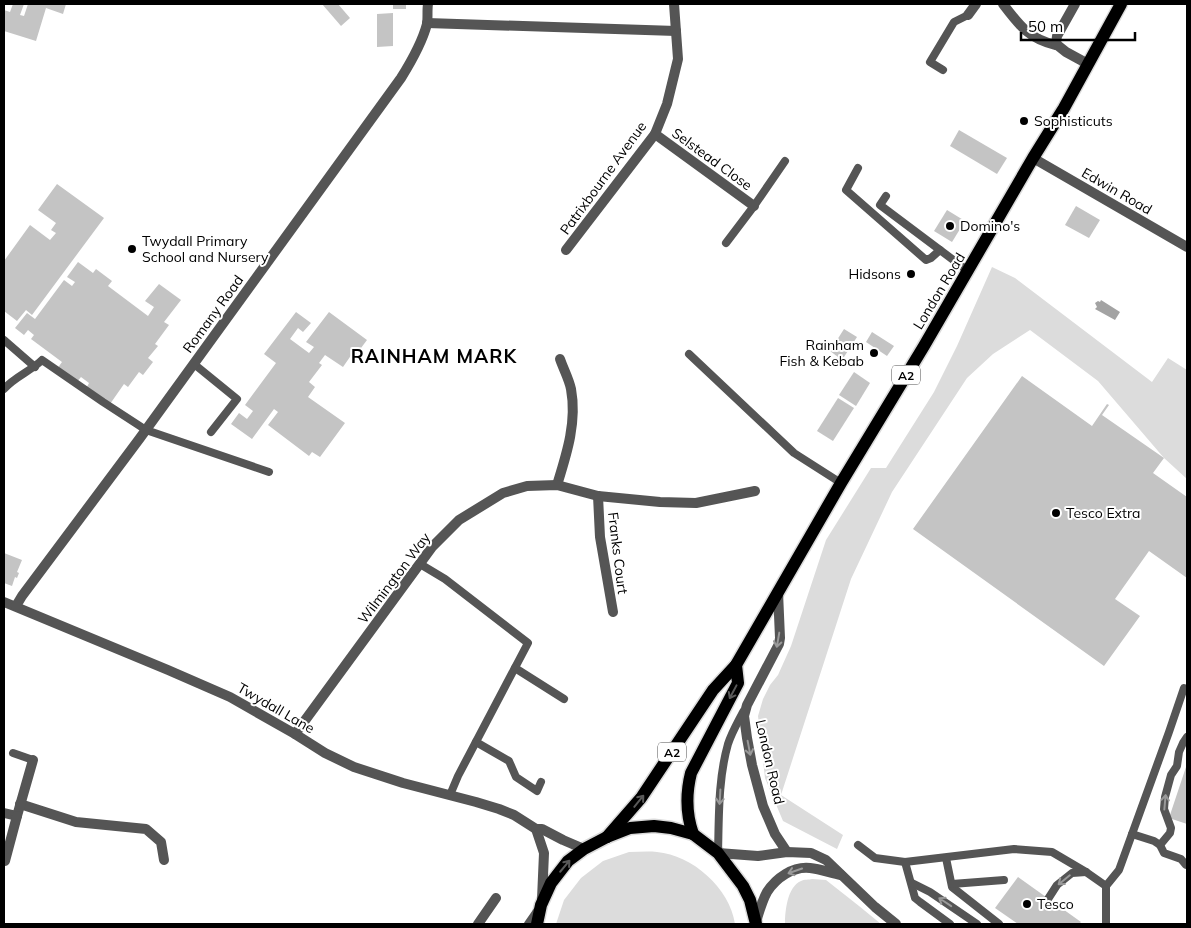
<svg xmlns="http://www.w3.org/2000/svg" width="1191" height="928" viewBox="0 0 1191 928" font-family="Mulish,sans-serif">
	<rect width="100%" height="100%" fill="#fff"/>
	<g fill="#dcdcdc">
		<path d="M992,267L1015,278L1152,382L1168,358L1187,370V479L1164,458L1098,381L1030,330L993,354L967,378L892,492L851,579L781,795L843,835L837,849L783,821L765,778L758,716L763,699L770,685L778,675L791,646L826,540L871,468H886L934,392L957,346Z"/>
		<path d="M629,852C638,852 648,851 657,852C692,855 730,888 735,924H556L564,900L581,878L603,861Z"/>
		<path d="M812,879L826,880L859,906L881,924H785C785,912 787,887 801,881C804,879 809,880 812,879Z"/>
	</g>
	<path fill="#a3a3a3" d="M1101,300L1120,312L1115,320L1095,309L1097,307L1095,303L1098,301L1100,302Z"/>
	<g fill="#c4c4c4">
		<path d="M13,4H24L20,15L24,16L28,4H66L63,14L46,8L36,41L4,31V10L10,12Z"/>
		<path d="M322,4H338L350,18L341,26Z"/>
		<rect x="393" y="4" width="13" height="5"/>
		<path d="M393,13V46L377,47V14Z"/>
		<path d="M959,130L1007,158L997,174L950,146Z"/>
		<path d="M57,184L104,218L32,315L26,310L17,321L4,311V261L30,225L50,240L56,233L51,230L56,223L38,210Z"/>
		<path d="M1076,206L1100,220L1089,238L1065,225Z"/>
		<path d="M947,210L965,221L952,242L934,231Z"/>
		<path d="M78,262L93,273L96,269L112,281L108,286L148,316L154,307L145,301L159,284L181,300L164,322L169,325L155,344L158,346L148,358L153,362L143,375L139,372L128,387L124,384L110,404L87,387L89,383L81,377L76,383L57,369L62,362L31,339L34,335L28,330L24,335L15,328L27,313L35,319L64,280L72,286L75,282L67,277Z"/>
		<path d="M296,312L311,323L303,332L298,328L290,339L309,353L314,347L306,342L329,312L367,340L355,356L352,354L343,367L325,355L319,363L322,365L309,382L315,387L308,397L345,423L320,457L312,452L309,456L268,425L278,412L274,409L252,439L231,424L239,413L247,419L253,411L245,405L276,363L264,354Z"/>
		<path d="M844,329L857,337L842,360L830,351Z"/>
		<path d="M872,332L894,346L887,356L866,342Z"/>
		<path d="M854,372L870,383L856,406L839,395Z"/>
		<path d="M1022,376L1092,426L1107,404L1109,405L1102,415L1164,458L1153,473L1187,497V578L1149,551L1115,599L1140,616L1104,666L913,529Z"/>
		<path d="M838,398L854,408L833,441L817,431Z"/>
		<path d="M4,553L22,560L17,572L19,573L17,578L15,577L12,586L4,583Z"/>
		<path d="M1187,764V824L1169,818Z"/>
		<path d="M1018,877L1081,922L1079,924H1018L995,908Z"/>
	</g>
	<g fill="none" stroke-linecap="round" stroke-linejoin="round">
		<g stroke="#dbdbdb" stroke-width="15">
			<g id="primary">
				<path d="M693,834C686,814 686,793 691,773L738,683L736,665"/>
				<path d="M607,837L641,798L713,690L736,665L841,483L924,346L1033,158L1064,108L1121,4"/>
				<path d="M537,924L541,905L551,883L568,861L584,849L607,837L630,828L654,826L671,828L693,834L718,853L743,886L750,900L756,924"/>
			</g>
		</g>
		<g stroke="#555" stroke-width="8">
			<path d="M943,70L930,62L954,22L968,15"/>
			<path d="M858,168L846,190L926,260L931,258L940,250"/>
			<path d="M886,196L880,205L968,271"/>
			<path d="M726,243L754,206L785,161"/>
			<path d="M4,340L35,367"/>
			<path d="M689,354L794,453L841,483"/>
			<path d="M194,364L237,399L211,432"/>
			<path d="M4,389C14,377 31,371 42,360L103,402L146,430L269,472"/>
			<path d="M420,564L445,579L528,643L458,776L450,795"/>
			<path d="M515,668L564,699"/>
			<path d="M476,742L509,761L516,777L537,791L541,782"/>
			<path d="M13,753L33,760"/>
			<path d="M1132,834L1154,841L1160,845L1164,853L1181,859L1186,865H1187"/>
			<path d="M858,845L875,858L905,862L1014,849L1052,852L1086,872L1106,886V924"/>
			<path d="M1160,845L1170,833L1171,828L1164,809L1165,797L1171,775L1177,766L1179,752L1183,743L1187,737"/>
			<path d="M718,853C719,817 718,779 728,744C732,732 738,722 743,712"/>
			<path d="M946,858L952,887L999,924"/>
			<path d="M905,862L915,898L920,902L950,924"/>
			<path d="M912,883L930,892L977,924"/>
			<path d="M952,884L1004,880"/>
			<path d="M1106,886L1119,870L1169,732L1184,688"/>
			<path d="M1048,899L1057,885L1072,873L1086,872"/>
			<path d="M528,924L537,911"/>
		</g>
		<g stroke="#555" stroke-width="10">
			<path d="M1003,4C1019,25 1029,39 1056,45"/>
			<path d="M1075,4L1057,36L1056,44L1066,52L1088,64"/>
			<path d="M968,15L976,4"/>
			<path d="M427,23L676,31"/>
			<path d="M655,134L754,206"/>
			<path d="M1033,158L1187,247"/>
			<path d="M566,250L655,134L667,104L678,59L674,4"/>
			<path d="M557,485C567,453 577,422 571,389C569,379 563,368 560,359"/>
			<path d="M598,496L600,537L613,612"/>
			<path d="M778,592L780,638L779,644L747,705L744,716L747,738L752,765L763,806L775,834L787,852"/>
			<path d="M4,602L168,670L230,697L295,734L325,753L354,767L403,783L476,802L499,809L514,815L536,829H542L563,840L584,849"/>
			<path d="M16,606L22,596L140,438L401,78C411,62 422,43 427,24C428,18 427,10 428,4"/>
			<path d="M295,734L432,547L459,520L503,493L527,486L557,485L598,496L660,502L696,503L755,491"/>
			<path d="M20,804L76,822L146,829L161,842L164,860"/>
			<path d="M4,813L17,816L33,760"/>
			<path d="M536,829L544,853L542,899"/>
			<path d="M718,853L758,856L787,852L811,853L826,860L875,907L896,924"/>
			<path d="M5,861L17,816"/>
			<path d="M756,922C759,912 762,901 767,892C776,878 793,866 810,868C820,869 831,873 841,875"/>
			<path d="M478,924L496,898"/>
		</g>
		<use href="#primary" stroke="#000" stroke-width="12"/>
	</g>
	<defs><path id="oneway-shaft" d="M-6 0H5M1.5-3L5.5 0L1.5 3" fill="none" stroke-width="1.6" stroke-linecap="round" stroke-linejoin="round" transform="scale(1.25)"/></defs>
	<g stroke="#999">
		<use href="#oneway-shaft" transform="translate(778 640) rotate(100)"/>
		<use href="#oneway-shaft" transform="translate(749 748) rotate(79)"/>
		<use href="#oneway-shaft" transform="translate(720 797) rotate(93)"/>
		<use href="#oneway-shaft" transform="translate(1165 802) rotate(-85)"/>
		<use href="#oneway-shaft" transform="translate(795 871) rotate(161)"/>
		<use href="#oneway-shaft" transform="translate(1064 880) rotate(141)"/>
		<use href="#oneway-shaft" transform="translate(945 902) rotate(-146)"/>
	</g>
	<g stroke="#595959">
		<use href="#oneway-shaft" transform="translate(733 692) rotate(118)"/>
		<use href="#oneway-shaft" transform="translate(639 801) rotate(-51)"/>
		<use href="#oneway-shaft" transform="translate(565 866) rotate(-50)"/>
	</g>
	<g fill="#000" stroke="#fff" stroke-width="2">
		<circle cx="1024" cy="121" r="5"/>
		<circle cx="950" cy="226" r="5"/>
		<circle cx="132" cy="249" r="5"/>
		<circle cx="911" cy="274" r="5"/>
		<circle cx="874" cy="353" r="5"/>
		<circle cx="1056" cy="513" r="5"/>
		<circle cx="1027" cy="904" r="5"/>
	</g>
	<g text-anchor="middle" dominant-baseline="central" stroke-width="4" stroke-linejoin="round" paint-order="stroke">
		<g fill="#fff" stroke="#4c4c4c" stroke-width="1">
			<rect x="892" y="365.5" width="28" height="19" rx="4"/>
			<rect x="658" y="742.5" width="28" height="19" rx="4"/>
		</g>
		<g font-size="12" font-weight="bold" fill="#000">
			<text x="906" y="375">A2</text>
			<text x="672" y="752">A2</text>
		</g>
		<g font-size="14" fill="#000" stroke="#fff" text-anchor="start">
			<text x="1034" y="121">Sophisticuts</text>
			<text x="960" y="226">Domino's</text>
			<text x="142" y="241">Twydall Primary<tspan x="142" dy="16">School and Nursery</tspan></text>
			<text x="901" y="274" text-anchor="end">Hidsons</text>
			<text x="864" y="345" text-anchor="end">Rainham<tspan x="864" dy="16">Fish &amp; Kebab</tspan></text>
			<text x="1066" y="513">Tesco Extra</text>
			<text x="1037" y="904">Tesco</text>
		</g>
		<g font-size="14" fill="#000" stroke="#fff">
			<text transform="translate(712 159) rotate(36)">Selstead Close</text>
			<text transform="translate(603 178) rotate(-54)">Patrixbourne Avenue</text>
			<text transform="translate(1117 191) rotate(30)">Edwin Road</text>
			<text transform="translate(939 291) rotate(-59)">London Road</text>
			<text transform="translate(213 314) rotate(-54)">Romany Road</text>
			<text transform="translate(618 553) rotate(83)">Franks Court</text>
			<text transform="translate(394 578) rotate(-53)">Wilmington Way</text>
			<text transform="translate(276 708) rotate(30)">Twydall Lane</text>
			<text transform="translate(770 762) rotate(77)">London Road</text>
		</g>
		<g font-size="19" font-weight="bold" letter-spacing="1" fill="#000" stroke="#fff">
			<text x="434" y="356">RAINHAM MARK</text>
		</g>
	</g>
	<rect width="1191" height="928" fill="none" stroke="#000000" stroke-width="10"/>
	<path d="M1021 32v8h114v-8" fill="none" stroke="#000000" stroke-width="2.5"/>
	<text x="1028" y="32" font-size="15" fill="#000000" stroke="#ffffff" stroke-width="4" paint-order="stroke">50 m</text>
</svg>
